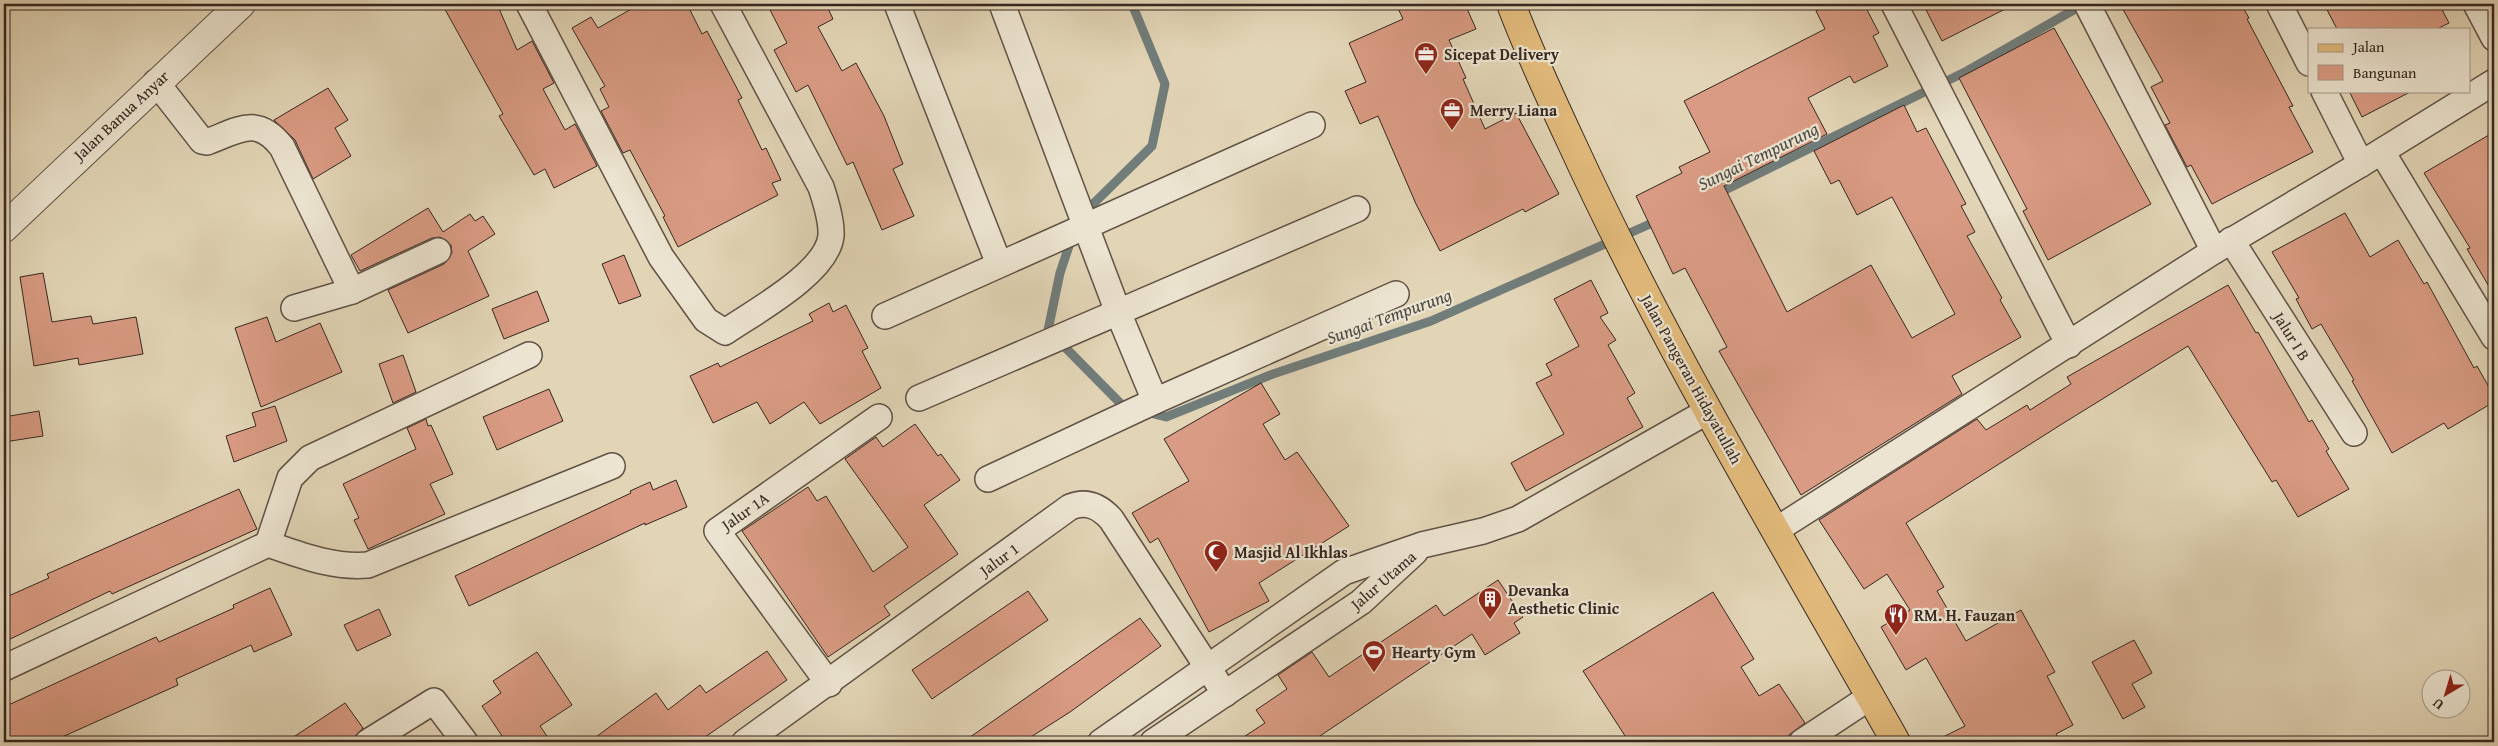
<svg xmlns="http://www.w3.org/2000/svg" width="2498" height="746" viewBox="0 0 2498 746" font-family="'Gentium Book Plus',serif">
	<rect width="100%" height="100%" fill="#e2d5b6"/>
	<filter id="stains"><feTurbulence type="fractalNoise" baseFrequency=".004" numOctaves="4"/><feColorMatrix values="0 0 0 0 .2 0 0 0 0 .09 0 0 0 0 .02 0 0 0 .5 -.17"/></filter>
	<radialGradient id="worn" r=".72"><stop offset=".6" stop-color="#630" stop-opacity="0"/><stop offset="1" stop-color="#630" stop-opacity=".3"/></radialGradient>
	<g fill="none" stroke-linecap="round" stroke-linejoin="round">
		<g stroke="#717d7b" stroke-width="9">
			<path d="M1717,194L1967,71L2084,4"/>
			<path d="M1083,214L1152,146L1165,84L1132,4"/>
			<path d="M1072,237L1060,273L1048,330L1124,407L1128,409"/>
			<path d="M1146,412L1166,417L1273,374L1431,321L1659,220"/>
		</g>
	</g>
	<g fill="#d99b83" stroke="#362721">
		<path d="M442,4H497L517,50L532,41L554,83L543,89L565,130L575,124L597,166L554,188L545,169L534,175L499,116L503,114Z"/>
		<path d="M640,4H687L702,34L707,31L742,98L738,100L762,150L766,148L781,180L772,183L778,195L678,247L663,217L665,216L630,150L623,153L601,111L609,107L600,89L605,86L572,28L591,17L598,28Z"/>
		<path d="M767,4H826L833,19L818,27L842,71L856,63L884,116L903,164L893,169L914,216L882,230L853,162L847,165L808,85L796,92L774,50L787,43Z"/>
		<path d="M1396,4H1465L1476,29L1449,40L1466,78L1463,79L1485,129L1516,113L1559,194L1525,212L1523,209L1440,251L1416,204L1378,116L1360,124L1345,91L1366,82L1349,43L1403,19Z"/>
		<path d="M1831,4H1864L1879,33L1873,36L1888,66L1854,83L1850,76L1808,98L1827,134L1724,186L1787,312L1871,265L1912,338L1955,314L1892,197L1857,215L1839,180L1831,184L1814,151L1904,105L1917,132L1926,128L1966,204L1961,206L1975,232L1967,236L2002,298L2000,300L2021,337L1952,376L1962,394L1801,495L1719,351L1727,347L1685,268L1673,274L1636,196L1682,173L1679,167L1710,152L1684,101L1825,29L1816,11Z"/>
		<path d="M1923,4H2015L1942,41Z"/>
		<path d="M2120,4H2241L2249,18L2247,19L2293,106L2289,107L2313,152L2212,204L2191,165L2187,167L2165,125L2170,123L2151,87L2163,81Z"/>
		<path d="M2324,4H2439L2449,23L2437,29H2337Z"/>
		<path d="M2054,28L2151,204L2048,260L2023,211L2027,209L1959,78Z"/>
		<path d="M328,88L348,120L335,128L351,156L313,179L295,140L274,120Z"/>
		<path d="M2349,91H2412L2362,117Z"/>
		<path d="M2494,132V295L2467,249L2470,248L2424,173Z"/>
		<path d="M428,208L443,232L470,214L475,221L483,216L495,234L468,251L489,296L408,333L388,290L444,264L452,253L451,245L440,237L432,238L360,271L351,255Z"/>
		<path d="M2345,213L2370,257L2398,240L2424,284L2427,282L2474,368L2477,366L2494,396V402L2448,429L2444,423L2392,453L2352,381L2354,380L2321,324L2312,329L2296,299L2299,298L2272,252Z"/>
		<path d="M624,255L641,296L619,304L602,264Z"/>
		<path d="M43,273L52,322L91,316L93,324L136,317L143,354L79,365L78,358L34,366L20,277Z"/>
		<path d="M1591,280L1608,313L1600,317L1616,340L1608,345L1635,393L1627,398L1643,427L1526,491L1511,463L1564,434L1536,383L1552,375L1546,364L1579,346L1554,299Z"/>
		<path d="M2228,285L2256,333L2258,332L2309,422L2312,420L2329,449L2326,451L2349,489L2298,517L2276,480L2272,482L2188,346L2062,424L1906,523L1944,587L1937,591L1966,641L2021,610L2055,672L2047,676L2073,725L2056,734L2061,742H1933L1965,726L1926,658L1906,670L1881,627L1910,610L1887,574L1864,589L1819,520L1977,419L1986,430L2027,405L2030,410L2071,384L2067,377Z"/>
		<path d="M537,291L549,321L504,339L492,309Z"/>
		<path d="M829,303L833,312L846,305L868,348L862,351L881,388L820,424L804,402L770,424L757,402L713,423L690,376L718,363L720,367L813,321L809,314Z"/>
		<path d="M267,317L276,342L320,323L342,372L261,407L235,328Z"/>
		<path d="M403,355L416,392L393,403L379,364Z"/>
		<path d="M1261,383L1280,414L1263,424L1285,460L1297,452L1349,526L1259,583L1269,601L1209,632L1158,538L1150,543L1132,513L1189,481L1164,439Z"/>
		<path d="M549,389L563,421L497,450L483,417Z"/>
		<path d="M275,406L287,441L234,462L226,436L256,426L252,413Z"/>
		<path d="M39,411L43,436L4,442V417Z"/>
		<path d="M426,419L428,426L431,425L453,474L430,484L445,514L368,549L354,520L359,518L343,484L416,449L407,428Z"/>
		<path d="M915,424L938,456L941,454L960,480L924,505L958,554L884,606L890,615L828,657L742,531L808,487L817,501L826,496L873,572L908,547L845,459L876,437L883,447Z"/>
		<path d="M676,480L687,507L645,525V523L469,606L455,576L631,493L630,491L650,482L653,490Z"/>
		<path d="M239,489L257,529L112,594L110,591L4,642V598L49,578L47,574Z"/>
		<path d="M1498,580L1523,617L1514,623L1520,633L1485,655L1472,634L1311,742H1236L1265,723L1256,710L1287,689L1278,675L1312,652L1329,677L1436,605L1444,616Z"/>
		<path d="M270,588L292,635L254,652L251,645L176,679L178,685L51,742H4V707L156,637L159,642L234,608L233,605Z"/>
		<path d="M1028,591L1048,620L932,699L912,670Z"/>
		<path d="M1713,592L1754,659L1741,667L1759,696L1779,684L1805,723L1789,735L1788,742H1629L1583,671Z"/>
		<path d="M379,609L391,635L357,651L344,625Z"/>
		<path d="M1140,618L1161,646L1070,712L1023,742H963Z"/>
		<path d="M2134,640L2152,673L2132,684L2145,707L2123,719L2092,662Z"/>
		<path d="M767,651L787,680L698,742H589L656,693L668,710L700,685L706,693Z"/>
		<path d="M537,652L572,705L540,726L551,742H506L482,706L501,693L493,681Z"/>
		<path d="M345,703L363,728L356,735L354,742H286Z"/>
	</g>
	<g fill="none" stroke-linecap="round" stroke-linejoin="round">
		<g stroke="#615246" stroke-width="28">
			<g id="minor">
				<path d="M529,4L661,257L706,320L725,332C754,312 827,273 831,236C832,221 826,202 821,187L723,4"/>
				<path d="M897,4L999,264"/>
				<path d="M1002,4L1118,312L1155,401"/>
				<path d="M1894,4L2069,345"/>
				<path d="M2087,4L2214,251"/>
				<path d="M2279,4L2309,63"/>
				<path d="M2476,4L2494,38"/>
				<path d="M156,82L202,141L207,142C239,130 257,115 282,147L352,291"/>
				<path d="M2324,91L2361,164"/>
				<path d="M2382,152L2494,337"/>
				<path d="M2231,240L2354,433"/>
				<path d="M294,308L352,291L438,251"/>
				<path d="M885,316L1312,125"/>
				<path d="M919,398L1357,209"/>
				<path d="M988,479L1155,401L1396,294"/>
				<path d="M1776,530L2214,251L2361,164L2494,82"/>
				<path d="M268,544L290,478L310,458L529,355"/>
				<path d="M4,668L268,544C300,555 333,568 368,565L612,466"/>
				<path d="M829,684L717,531L879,417"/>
				<path d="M368,742L434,701L465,742"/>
				<path d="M745,742L1070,507C1087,500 1100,507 1111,519L1225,694"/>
				<path d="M1101,742L1344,572L1422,545L1483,531L1518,519L1708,411"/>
				<path d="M1153,742L1361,602L1415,552"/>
				<path d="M1802,742L1870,697"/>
			</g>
		</g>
		<g stroke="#615246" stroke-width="30">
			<path id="tertiary" d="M4,228L241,4"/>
		</g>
		<g stroke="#362721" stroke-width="30">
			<path id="primary" d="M1511,4C1529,52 1551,99 1573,146C1667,351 1785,545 1896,742"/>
		</g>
		<use href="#minor" stroke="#ece4d0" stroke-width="25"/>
		<use href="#tertiary" stroke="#ece4d0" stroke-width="28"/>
		<use href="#primary" stroke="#e1ba7b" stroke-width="28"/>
	</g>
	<defs>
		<g id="office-pin" transform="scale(1.25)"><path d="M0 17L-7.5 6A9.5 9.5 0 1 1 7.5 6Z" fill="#8f2418" stroke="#ece4d0"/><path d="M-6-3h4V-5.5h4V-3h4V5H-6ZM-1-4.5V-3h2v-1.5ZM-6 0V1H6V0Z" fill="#fff"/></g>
		<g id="mosque-pin" transform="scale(1.25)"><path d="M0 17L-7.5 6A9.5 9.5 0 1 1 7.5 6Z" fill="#8f2418" stroke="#ece4d0"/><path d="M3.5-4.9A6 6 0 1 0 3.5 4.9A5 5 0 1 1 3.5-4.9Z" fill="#fff"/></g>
		<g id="building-pin" transform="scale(1.25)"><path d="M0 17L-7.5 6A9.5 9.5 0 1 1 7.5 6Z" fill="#8f2418" stroke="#ece4d0"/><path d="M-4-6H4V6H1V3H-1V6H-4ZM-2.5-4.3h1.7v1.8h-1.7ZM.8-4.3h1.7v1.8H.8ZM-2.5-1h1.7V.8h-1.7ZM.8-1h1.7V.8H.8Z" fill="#fff"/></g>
		<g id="restaurant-pin" transform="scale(1.25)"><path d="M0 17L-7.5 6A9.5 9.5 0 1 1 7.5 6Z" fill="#8f2418" stroke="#ece4d0"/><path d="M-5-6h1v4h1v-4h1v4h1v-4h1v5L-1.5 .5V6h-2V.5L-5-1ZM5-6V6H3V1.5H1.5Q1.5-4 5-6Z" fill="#fff"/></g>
		<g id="stadium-pin" transform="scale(1.25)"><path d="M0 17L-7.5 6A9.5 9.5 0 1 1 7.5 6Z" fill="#8f2418" stroke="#ece4d0"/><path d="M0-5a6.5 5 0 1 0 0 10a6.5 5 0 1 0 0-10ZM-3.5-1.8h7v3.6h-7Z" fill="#fff"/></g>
	</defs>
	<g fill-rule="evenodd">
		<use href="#office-pin" x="1426" y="54"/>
		<use href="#office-pin" x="1452" y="110"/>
		<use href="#mosque-pin" x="1216" y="552"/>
		<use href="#building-pin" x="1490" y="599"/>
		<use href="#restaurant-pin" x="1896" y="615"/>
		<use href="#stadium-pin" x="1374" y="652"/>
	</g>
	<g text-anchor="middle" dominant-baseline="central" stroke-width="4.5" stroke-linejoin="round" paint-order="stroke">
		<g font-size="16" font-weight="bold" fill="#362721" stroke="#ece4d0" text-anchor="start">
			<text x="1444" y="54">Sicepat Delivery</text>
			<text x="1470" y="110">Merry Liana</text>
			<text x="1234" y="552">Masjid Al Ikhlas</text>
			<text x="1508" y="590">Devanka<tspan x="1508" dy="18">Aesthetic Clinic</tspan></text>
			<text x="1914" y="615">RM. H. Fauzan</text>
			<text x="1392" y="652">Hearty Gym</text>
		</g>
		<g font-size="16" fill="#362721" stroke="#ece4d0">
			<text transform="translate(121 115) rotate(-43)">Jalan Banua Anyar</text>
			<text transform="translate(2292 336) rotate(58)">Jalur I B</text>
			<text transform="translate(1692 379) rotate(61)">Jalan Pangeran Hidayatullah</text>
			<text transform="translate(745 511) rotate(-35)">Jalur 1A</text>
			<text transform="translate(999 559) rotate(-36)">Jalur 1</text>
			<text transform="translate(1383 580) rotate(-41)">Jalur Utama</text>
		</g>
		<g font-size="18" font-style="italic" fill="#4e4b46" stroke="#ece4d0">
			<text transform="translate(1758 156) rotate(-26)">Sungai Tempurung</text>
			<text transform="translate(1389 316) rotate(-20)">Sungai Tempurung</text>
		</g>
	</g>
	<rect width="2498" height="746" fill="none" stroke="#e2d5b6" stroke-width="20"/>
	<rect x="5" y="5" width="2488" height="736" fill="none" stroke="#362721" stroke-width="2.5"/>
	<rect x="10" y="10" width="2478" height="726" fill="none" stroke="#362721"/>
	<rect x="2308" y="28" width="162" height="65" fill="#ece4d0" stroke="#a3988a"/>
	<rect x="2318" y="44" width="25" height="8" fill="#e1ba7b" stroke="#a3988a"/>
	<text x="2353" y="52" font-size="15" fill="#362721">Jalan</text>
	<rect x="2318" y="65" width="25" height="15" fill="#d99b83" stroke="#a3988a"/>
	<text x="2353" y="78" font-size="15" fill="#362721">Bangunan</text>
	<g transform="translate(2446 694) rotate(218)"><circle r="24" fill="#ece4d0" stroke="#a3988a"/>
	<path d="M0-4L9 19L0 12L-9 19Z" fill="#8f2418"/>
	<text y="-8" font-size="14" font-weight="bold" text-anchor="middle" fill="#362721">U</text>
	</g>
	<rect width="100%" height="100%" filter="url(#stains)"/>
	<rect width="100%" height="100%" fill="url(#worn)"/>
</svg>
